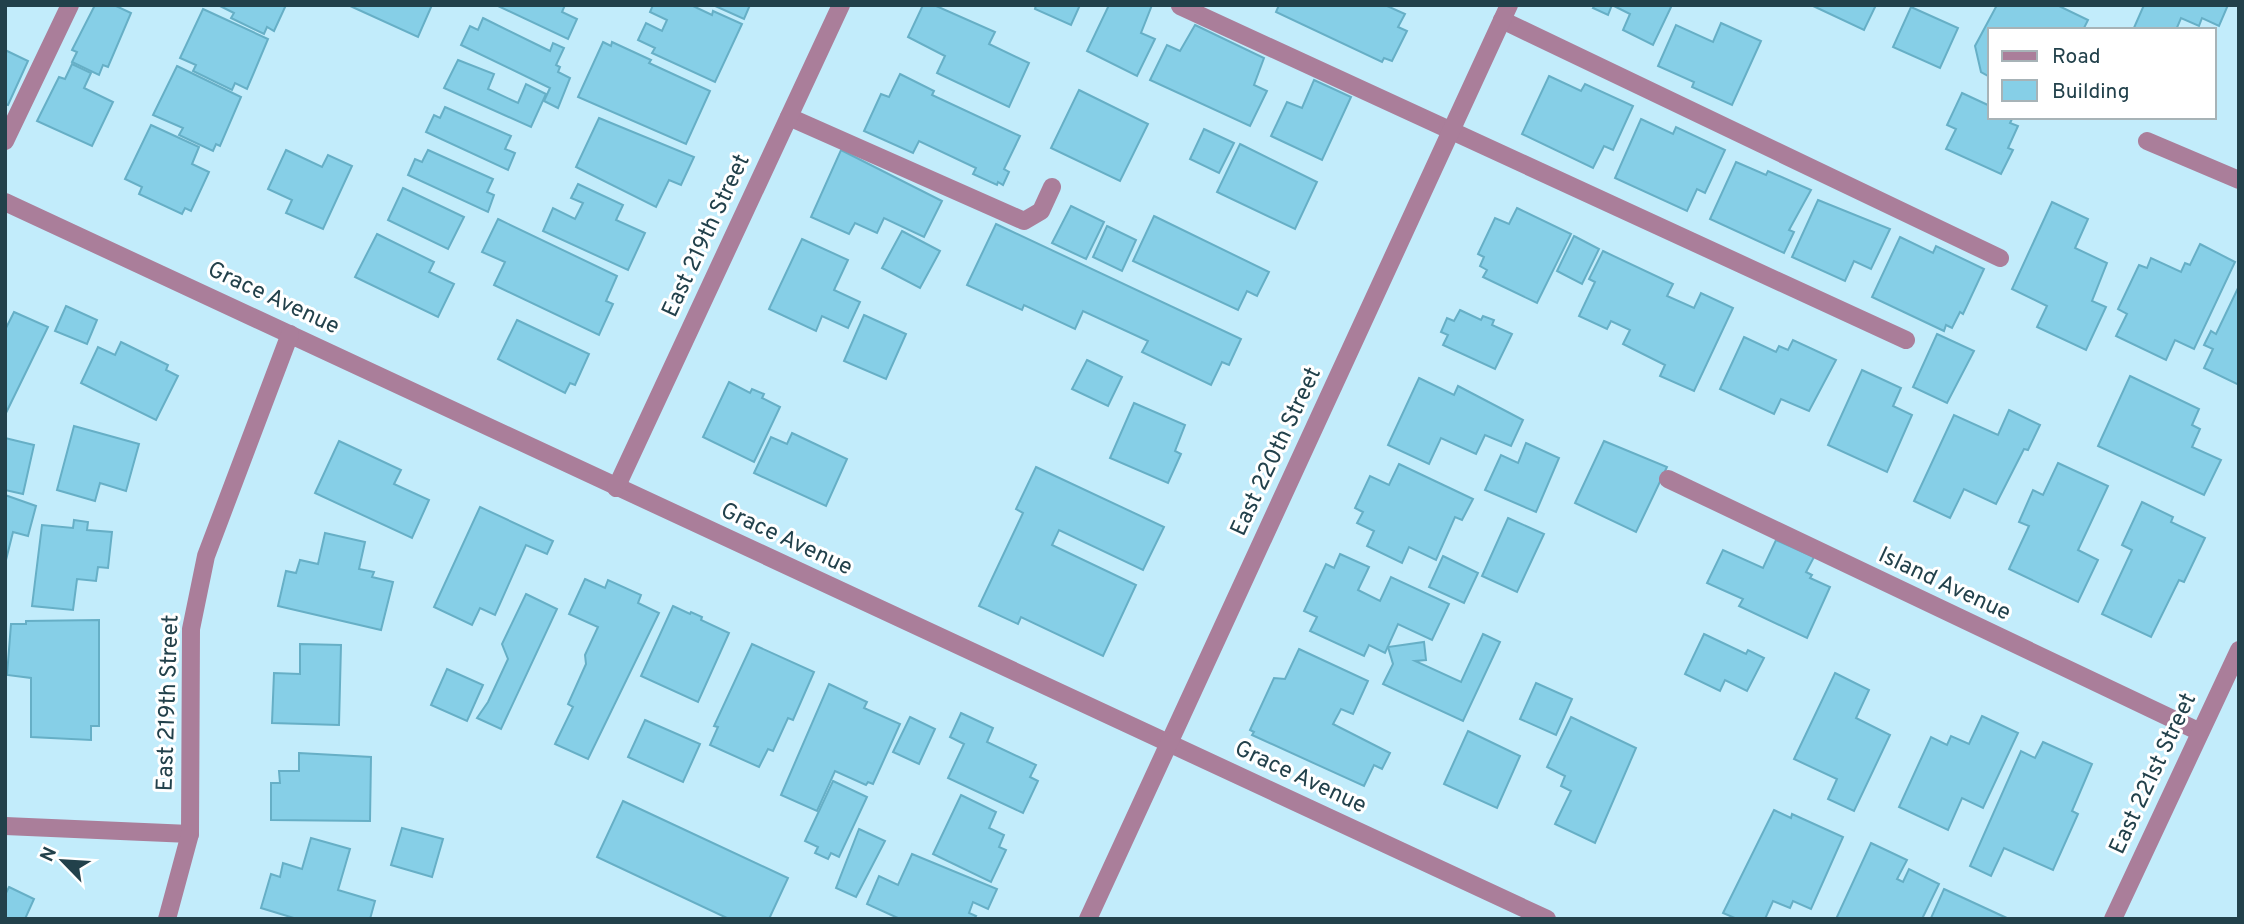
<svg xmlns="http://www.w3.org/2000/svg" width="2244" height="924" viewBox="0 0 2244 924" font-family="Overpass,sans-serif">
	<rect width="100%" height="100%" fill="#c2ecfb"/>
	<g fill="#86cfe7" stroke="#66afc6" stroke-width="2">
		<path d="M95,5H114L131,13L108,67L103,65L99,75L72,62L77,52L72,50Z"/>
		<path d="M218,5H286L274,31L267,27L264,34L231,18L234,13Z"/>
		<path d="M348,5H432L418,37Z"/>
		<path d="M496,5H565L562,12L577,19L568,39Z"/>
		<path d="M653,5H691L712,15L713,11L742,24L715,82L652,53L655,48L638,40L646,23L662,31L667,20L650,12Z"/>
		<path d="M713,5H750L744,19Z"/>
		<path d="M923,5H934L995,32L989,44L1029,63L1009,107L937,73L945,56L908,37Z"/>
		<path d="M1036,5H1080L1071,25L1035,9Z"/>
		<path d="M1109,5H1152L1141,33L1155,39L1137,76L1087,51Z"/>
		<path d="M1279,5H1385L1405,14L1398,27L1407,31L1392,61L1384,58L1382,62L1276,12Z"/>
		<path d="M1595,5H1672L1653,45L1623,30L1630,14L1612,5L1608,15L1593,8Z"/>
		<path d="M1811,5H1876L1864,30Z"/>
		<path d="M1997,5H2057L2088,20L2083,30H1990V77L1981,72L1975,46Z"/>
		<path d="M2144,5H2228L2219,26L2202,18L2199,26L2181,18L2176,30H2133Z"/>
		<path d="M1911,7L1958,28L1940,68L1893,47Z"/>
		<path d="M203,9L268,39L247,89L235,83L232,90L193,71L196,65L180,58Z"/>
		<path d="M483,18L550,51L553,43L564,48L556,65L560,67L558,72L570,78L558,108L544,101L550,88L461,45L470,26L478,30Z"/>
		<path d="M1721,23L1761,41L1732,105L1692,87L1694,82L1658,66L1676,25L1713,42Z"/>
		<path d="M1195,25L1264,58L1254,85L1267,91L1250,126L1150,80L1167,45L1180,51Z"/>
		<path d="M603,42L611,46L612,42L651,60L649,63L710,91L686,144L578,97Z"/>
		<path d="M5,50L28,61L8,105L5,104Z"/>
		<path d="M458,60L494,74L488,89L518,103L526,84L546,94L531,127L444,88Z"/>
		<path d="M72,64L91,73L84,88L113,102L92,146L37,121L59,77L65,79Z"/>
		<path d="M177,66L241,97L220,146L216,144L213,151L179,135L183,128L153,115Z"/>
		<path d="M900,74L934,91L932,95L1020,136L1004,169L1009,172L1003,185L998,182L997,185L973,174L976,168L919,141L913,153L864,131L881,94L889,97Z"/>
		<path d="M1549,76L1581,91L1585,84L1633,106L1613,150L1604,146L1593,168L1522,134Z"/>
		<path d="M1314,80L1351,97L1322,160L1271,136L1287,102L1302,108Z"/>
		<path d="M1079,90L1148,124L1120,181L1051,148Z"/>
		<path d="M1962,93L1990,106V117H2013L2010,123L2018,126L2008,148L2013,150L2001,174L1946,149L1956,129L1947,125Z"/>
		<path d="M445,107L511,136L505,149L515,153L508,170L426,132L434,115L440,118Z"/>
		<path d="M599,118L694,157L681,185L669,180L656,207L576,167Z"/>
		<path d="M1641,119L1673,134L1676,127L1725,150L1705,193L1697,189L1687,211L1615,178Z"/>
		<path d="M151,125L199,147L192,164L209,172L191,211L185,208L182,214L139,194L142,187L125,179Z"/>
		<path d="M1204,129L1234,143L1219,173L1190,159Z"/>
		<path d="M1240,144L1317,182L1295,229L1217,192Z"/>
		<path d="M286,150L322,167L328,155L352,166L323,229L286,213L292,200L268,189Z"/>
		<path d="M428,150L493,179L487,192L494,195L488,212L408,175L415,159L422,162Z"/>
		<path d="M841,150L942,201L924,237L884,218L877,233L855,223L849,234L811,217Z"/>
		<path d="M1736,162L1766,175L1768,171L1811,190L1789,230L1794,232L1784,253L1710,219Z"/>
		<path d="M578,184L623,205L616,220L645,233L628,270L543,231L553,208L575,219L583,203L571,198Z"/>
		<path d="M403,188L464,217L448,249L388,220Z"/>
		<path d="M1818,200L1890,229L1871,269L1854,261L1845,281L1792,257Z"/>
		<path d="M2052,202L2088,219L2075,248L2107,263L2092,301L2106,307L2086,350L2037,327L2047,306L2012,289Z"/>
		<path d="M1071,206L1104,222L1086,259L1052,243Z"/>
		<path d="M1517,208L1571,234L1537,303L1483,277L1487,270L1480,266L1484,257L1478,254L1495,218L1509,224Z"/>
		<path d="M1154,216L1269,272L1257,296L1247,291L1238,310L1133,261Z"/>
		<path d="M498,219L617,276L606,301L613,304L599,335L494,285L505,262L482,252Z"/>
		<path d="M996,224L1241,339L1229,365L1222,362L1211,385L1142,352L1148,341L1083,311L1075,329L1024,305L1022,310L967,285Z"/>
		<path d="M1107,226L1136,240L1122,271L1093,257Z"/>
		<path d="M902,231L940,251L920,288L882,268Z"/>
		<path d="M377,234L434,262L429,272L454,284L438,317L355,277Z"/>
		<path d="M1574,236L1599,249L1582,284L1557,271Z"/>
		<path d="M1900,237L1933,253L1936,246L1984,269L1963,314L1960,312L1952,328L1946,325L1944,331L1872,297Z"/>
		<path d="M802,239L848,260L834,290L860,302L848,328L822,316L816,331L769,309Z"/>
		<path d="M2200,244L2235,262L2194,349L2175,340L2166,360L2116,336L2127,314L2118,309L2139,265L2147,268L2151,258L2181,272L2185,263L2190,265Z"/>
		<path d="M1603,251L1673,284L1667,296L1694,308L1701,293L1733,308L1694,391L1660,376L1665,365L1623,344L1630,330L1611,321L1607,329L1579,316L1595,282L1589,279Z"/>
		<path d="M2239,286V385L2204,368L2213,349L2204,345L2211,331L2216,334Z"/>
		<path d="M66,306L97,320L87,344L55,331Z"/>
		<path d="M1460,310L1481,320L1483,316L1494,320L1492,325L1512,334L1495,369L1443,345L1448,335L1441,332L1447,318L1454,321Z"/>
		<path d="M14,312L48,327L5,415V330Z"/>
		<path d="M864,315L906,334L886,379L844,361Z"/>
		<path d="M517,320L589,354L575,385L570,383L565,393L498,359Z"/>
		<path d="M1937,334L1974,351L1947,403L1913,387Z"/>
		<path d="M1744,337L1776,352L1779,346L1788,350L1793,340L1836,360L1809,411L1781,399L1774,414L1720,389Z"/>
		<path d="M121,342L168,365L166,370L178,376L156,420L81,383L98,347L115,355Z"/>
		<path d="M1087,360L1122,377L1108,406L1072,389Z"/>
		<path d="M1862,370L1901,388L1893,406L1912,415L1887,472L1828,445Z"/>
		<path d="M2130,376L2199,409L2192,425L2200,429L2192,447L2221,460L2204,495L2098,446Z"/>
		<path d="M1419,378L1454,395L1458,386L1523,420L1511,446L1485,435L1476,454L1441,438L1429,464L1388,445Z"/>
		<path d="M729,382L750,393L752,389L764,394L762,398L780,407L754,462L703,437Z"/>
		<path d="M1134,403L1185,425L1175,451L1181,454L1168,483L1110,458Z"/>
		<path d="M2009,410L2040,425L2028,450L2024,449L1996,504L1964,489L1950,518L1914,501L1954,415L1998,435Z"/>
		<path d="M74,426L139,444L126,491L100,483L95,501L57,490Z"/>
		<path d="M792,433L847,459L826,506L754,473L771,437L787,444Z"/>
		<path d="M5,438L34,445L23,494L5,490Z"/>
		<path d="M339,441L401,470L394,484L429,500L412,538L315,493Z"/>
		<path d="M1604,441L1667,467L1636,532L1575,503Z"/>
		<path d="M1526,443L1559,458L1536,512L1485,490L1501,455L1518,463Z"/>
		<path d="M2058,463L2108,486L2078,550L2098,560L2078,602L2009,569L2029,526L2019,522L2033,490L2043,495Z"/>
		<path d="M1399,464L1473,499L1462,520L1455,517L1436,560L1409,547L1402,563L1367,546L1374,531L1357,523L1363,512L1355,508L1370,476L1389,485Z"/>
		<path d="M1036,467L1164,527L1143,570L1059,530L1052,545L1136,585L1103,656L1021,617L1018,624L979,606L1023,513L1016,509Z"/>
		<path d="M5,495L36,506L28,536L13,532L5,564Z"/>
		<path d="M2142,502L2173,517L2171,522L2205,538L2184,582L2179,580L2151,637L2102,614L2132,550L2122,545Z"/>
		<path d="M480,507L553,541L547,554L526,545L495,615L480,608L472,625L434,607Z"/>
		<path d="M1508,518L1544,534L1517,592L1482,576Z"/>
		<path d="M74,520L88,522L87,530L112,532L108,568L98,567L96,581L77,579L73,610L32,606L42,525L73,528Z"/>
		<path d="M325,533L365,542L359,569L374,572L372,577L393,582L381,630L278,606L286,571L296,573L300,560L318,564Z"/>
		<path d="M1776,540L1814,557L1806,572L1812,575L1810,578L1830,587L1807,638L1739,606L1743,599L1707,583L1723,550L1763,568Z"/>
		<path d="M1340,554L1369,567L1358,590L1380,601L1391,577L1449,604L1432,640L1398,624L1385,653L1369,645L1364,656L1310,631L1317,617L1304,611L1326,564L1334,568Z"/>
		<path d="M1443,556L1478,573L1464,603L1429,587Z"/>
		<path d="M585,579L605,588L608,580L641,595L638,603L659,613L588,759L555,744L573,707L568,704L586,664L585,655L598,627L569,614Z"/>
		<path d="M526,594L557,609L501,729L477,718L488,702L508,659L502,644Z"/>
		<path d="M673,606L690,614L691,612L702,617L701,620L729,633L698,702L641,676Z"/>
		<path d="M99,620V726H91V740L31,737V678L7,675L11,624H26V621Z"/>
		<path d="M1483,634L1500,642L1463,721L1383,684L1393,664L1388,647L1424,642L1426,660L1415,661L1461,682Z"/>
		<path d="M1704,634L1746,654L1748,650L1764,658L1747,691L1725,680L1720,691L1685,674Z"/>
		<path d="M300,644L341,645L339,725L272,723L274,673L300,674Z"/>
		<path d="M752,644L814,672L793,720L788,718L773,751L768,749L759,767L710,745L718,727L714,726Z"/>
		<path d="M1299,649L1368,681L1353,714L1341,709L1333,724L1390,753L1382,769L1374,765L1364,786L1252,735L1254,732L1250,730L1274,678L1285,679Z"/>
		<path d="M447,669L483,685L467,721L431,705Z"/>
		<path d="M1835,673L1869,690L1856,718L1890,735L1854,811L1828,799L1837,779L1794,759Z"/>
		<path d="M1536,683L1572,699L1556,735L1520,719Z"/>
		<path d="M829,684L867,702L864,708L900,724L873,784L868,782L866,785L835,771L817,811L781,795Z"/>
		<path d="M961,713L993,728L987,742L1036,765L1030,777L1038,781L1023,813L948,778L964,744L950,737Z"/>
		<path d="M1982,716L2018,733L1983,808L1962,798L1948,830L1899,807L1931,737L1947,745L1951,736L1969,744Z"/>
		<path d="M910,717L935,729L919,764L893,752Z"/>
		<path d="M1571,717L1636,748L1595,843L1555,824L1571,791L1561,786L1565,776L1547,767Z"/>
		<path d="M645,720L700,744L683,782L628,757Z"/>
		<path d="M1468,731L1520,756L1497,808L1444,784Z"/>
		<path d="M2043,742L2092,764L2072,811L2078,814L2053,870L2004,848L1991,876L1970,866L2021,751L2035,758Z"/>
		<path d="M299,753L371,757L370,821L271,820V783H280L279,771H299Z"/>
		<path d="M833,781L867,797L839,857L831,853L828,859L815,853L818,847L805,841Z"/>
		<path d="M961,795L996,812L989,828L1004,835L999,847L1006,850L991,882L933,854Z"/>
		<path d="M623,801L788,878L769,919H729L597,857Z"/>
		<path d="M1774,810L1791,818L1792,814L1843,837L1811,909L1793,901L1790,908L1773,901L1765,919H1737L1723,913Z"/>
		<path d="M402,828L443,839L432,877L391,865Z"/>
		<path d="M859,829L885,841L856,897L836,888Z"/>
		<path d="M311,838L350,849L338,890L375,901L370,919H297L261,908L271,874L280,877L283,863L302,869Z"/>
		<path d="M1871,843L1907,860L1897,879L1903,882L1909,869L1939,884L1922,919H1836Z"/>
		<path d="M912,854L997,889L988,909L973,902L969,913L976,916L974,919H900L867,904L879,876L898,885Z"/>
		<path d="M9,887L34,899L25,919H5V895Z"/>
		<path d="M1944,889L2009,919L1931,918Z"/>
	</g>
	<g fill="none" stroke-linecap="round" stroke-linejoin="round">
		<g stroke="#aa7e9a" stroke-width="18">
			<path d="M1180,6L1906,340"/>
			<path d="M1502,20L2000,258"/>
			<path d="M789,117L1024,221L1041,211L1052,187"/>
			<path d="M5,141L70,5"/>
			<path d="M2147,141L2239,180"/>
			<path d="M5,202L1547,919"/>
			<path d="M1668,479L2200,732"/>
			<path d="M616,488L841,5"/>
			<path d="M5,826L190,834"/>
			<path d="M167,919L190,834L191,629L206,556L290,334"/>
			<path d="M1088,919L1509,5"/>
			<path d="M2113,919L2239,650"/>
		</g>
	</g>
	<g text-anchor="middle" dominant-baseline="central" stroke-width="6" stroke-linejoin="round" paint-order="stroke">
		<g font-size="23" fill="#22414b" stroke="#fff">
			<text transform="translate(707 236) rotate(-65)">East 219th Street</text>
			<text transform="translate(273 299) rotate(25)">Grace Avenue</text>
			<text transform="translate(1277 452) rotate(-65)">East 220th Street</text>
			<text transform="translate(786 540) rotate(25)">Grace Avenue</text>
			<text transform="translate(1944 585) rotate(25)">Island Avenue</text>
			<text transform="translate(169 703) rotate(-88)">East 219th Street</text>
			<text transform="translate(2154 774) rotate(-65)">East 221st Street</text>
			<text transform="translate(1300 778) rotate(25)">Grace Avenue</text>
		</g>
	</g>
	<rect width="2244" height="924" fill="none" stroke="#22414b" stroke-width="14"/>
	<rect x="1988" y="28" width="228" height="91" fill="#ffffff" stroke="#a7b3b7" stroke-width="2"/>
	<rect x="2002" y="51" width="35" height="10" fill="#aa7e9a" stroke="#a7b3b7" stroke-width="2"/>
	<text x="2052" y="63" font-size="21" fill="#22414b">Road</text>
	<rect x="2002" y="80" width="35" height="21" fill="#86cfe7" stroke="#a7b3b7" stroke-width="2"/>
	<text x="2052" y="98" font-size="21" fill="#22414b">Building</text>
	<g transform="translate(63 861) rotate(295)" stroke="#ffffff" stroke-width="5" paint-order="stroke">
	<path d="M0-5L12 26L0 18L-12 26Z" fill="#22414b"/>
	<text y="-10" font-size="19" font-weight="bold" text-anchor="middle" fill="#22414b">N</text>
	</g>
</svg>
